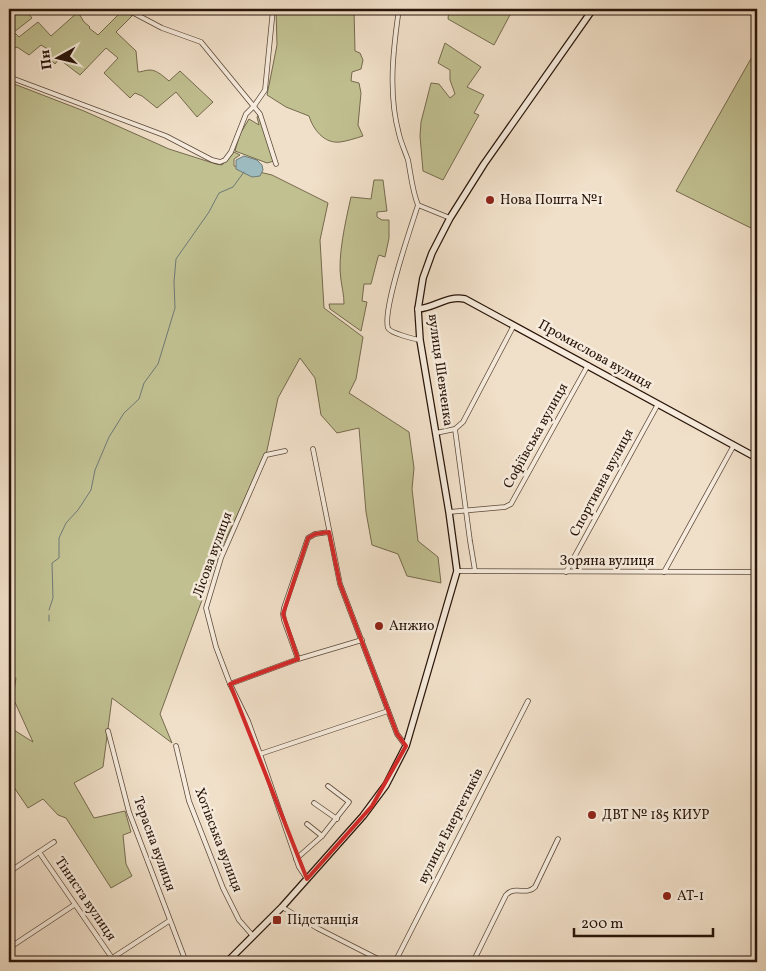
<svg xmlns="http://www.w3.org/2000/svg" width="766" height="971" viewBox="0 0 766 971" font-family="Vollkorn,serif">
	<rect width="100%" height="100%" fill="#f1e0c9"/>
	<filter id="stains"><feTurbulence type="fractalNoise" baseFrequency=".004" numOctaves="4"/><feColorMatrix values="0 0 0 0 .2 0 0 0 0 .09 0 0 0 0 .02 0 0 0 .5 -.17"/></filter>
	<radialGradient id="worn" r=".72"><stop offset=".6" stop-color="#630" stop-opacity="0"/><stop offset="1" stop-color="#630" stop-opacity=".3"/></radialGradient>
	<g fill="#c1c091" stroke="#756a4e">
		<path d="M9,9H25L32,18L14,32L19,37L38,22L51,36L78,12L84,22L90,27L89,28L98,35L123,10L132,16L116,32L136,51L138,72C142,72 145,70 150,70C157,70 164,77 169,81L180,71L213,102L197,117L176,92L157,108L142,96L135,93L130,98L104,73L118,58L106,48L80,75L59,59L55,64L47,56L51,51L41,45L29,55L17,47L9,51Z"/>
		<path d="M276,9H354L355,51L360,53L363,60L361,69L352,72L351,81L359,83L361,93L358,125L363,136C356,138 348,141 340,142C324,144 313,129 309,116L286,107L267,95L277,45Z"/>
		<path d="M449,9H507L511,13L494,45L448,19Z"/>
		<path d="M445,43L481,67L467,87L484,95L474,113L479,115L443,180L423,171L420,136L421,122L431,83L439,84L450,98L455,94L450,80V70L438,63Z"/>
		<path d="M757,48V231L676,191Z"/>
		<path d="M9,82L84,111L169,149L216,164L222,165L234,152L240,155L234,159V166L272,175L328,203L320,240L324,308L363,337L356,379L349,393L409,432L414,468L412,489L418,541L438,557L441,583L407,576L398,554L372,545L366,512L359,428L337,433L321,415L315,378L300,358L278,398L266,455L220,551L160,714L172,743L112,698L103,767L74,783L94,818L125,811L131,832L123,835L126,864L132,876L111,888L66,818L58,815L43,799L28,808L9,780V727L33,742L13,698L16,678L9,679Z"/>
		<path d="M259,114L274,161L267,163L235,151L240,134L249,119L259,125L257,117Z"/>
		<path d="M374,180H383L387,211L377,212V217L382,220H389V238L385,257L379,255L378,257L371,284H364L362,301L367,302L361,331L330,309L329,304H344C344,295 342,288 341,280C337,258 346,219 351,197L371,199Z"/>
	</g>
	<path fill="#9dbbbe" stroke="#6f7976" d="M244,156L257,160L262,165L263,170L260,176L252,177L236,169V160Z"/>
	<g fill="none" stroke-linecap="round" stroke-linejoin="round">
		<g stroke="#6f7976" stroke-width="1">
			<path d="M49,610L53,598L52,563L59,558V538L66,523L78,510L91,490L95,470L109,437L124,413L139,399L144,383L158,364L175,308L174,282L176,259L209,212L219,193L233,187L244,172"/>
			<path d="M49,615V621"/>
		</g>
		<g stroke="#5b483a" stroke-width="5.5">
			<g id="street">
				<path d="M126,9L162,28L201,42L260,114L276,164"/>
				<path d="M399,9C393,50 388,94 399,134C401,143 405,151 408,160C411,175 412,190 418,205C411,227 382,310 388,328C390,333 414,339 420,340"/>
				<path d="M9,77L166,136L212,160L220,162L225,160L231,152L246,114L254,106L265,90L273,9"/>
				<path d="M418,205L450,218"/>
				<path d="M455,429L470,541L475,571"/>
				<path d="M436,433L455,429L463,422L514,325"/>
				<path d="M313,449L340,584L397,734L406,746"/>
				<path d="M285,451L266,455L221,558L206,608L216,647L230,684L248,721L260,754L299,867L307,879"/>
				<path d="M449,512L505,507L511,504L588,365"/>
				<path d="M457,571L757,572"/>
				<path d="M566,572L658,404"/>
				<path d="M664,572L734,445"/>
				<path d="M298,659L284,620L283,614L284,608L308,538L315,534L329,532"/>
				<path d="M230,684L298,659L362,640"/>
				<path d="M108,731L129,812L186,962"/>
				<path d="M176,746L189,801L223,888L239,920L253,936"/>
				<path d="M260,754L388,711"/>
				<path d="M314,803L337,819"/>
				<path d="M307,824L322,836"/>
				<path d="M39,852L112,958"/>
				<path d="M296,859L322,836L349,802L328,786"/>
				<path d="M9,872L54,842"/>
				<path d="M282,907L317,928L384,962"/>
				<path d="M9,948L74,905"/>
				<path d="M106,962L169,921"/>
				<path d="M395,962L528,701"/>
				<path d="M473,962L506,895C515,885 526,896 535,887L558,839"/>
			</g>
		</g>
		<g stroke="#29150a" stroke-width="8">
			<g id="secondary">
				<path d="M418,309C435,308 447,295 465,299L757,458"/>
				<path d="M227,962L282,907L363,816L386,785L406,746L457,571L449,512L420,340L418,309L423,278L432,253L450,218L484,164L593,9"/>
			</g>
		</g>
		<use href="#street" stroke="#f6ebdc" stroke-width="4"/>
		<use href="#secondary" stroke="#f6ebdc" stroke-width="5.5"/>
	</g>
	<path fill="none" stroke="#d62828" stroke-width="4" stroke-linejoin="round" d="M329,532L340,584L397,734L406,746L372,806L307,879L230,684L298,659L283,614L308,538L315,534Z"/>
	<g fill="#8f2418" stroke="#f6ebdc" stroke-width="2">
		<circle cx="490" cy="200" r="5"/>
		<circle cx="379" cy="626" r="5"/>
		<circle cx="592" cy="815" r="5"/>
		<circle cx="667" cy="896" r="5"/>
		<rect x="272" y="915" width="10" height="10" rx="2.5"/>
	</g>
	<g text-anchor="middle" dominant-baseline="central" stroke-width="5" stroke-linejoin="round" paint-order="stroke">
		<g font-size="14" fill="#29150a" stroke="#f6ebdc" text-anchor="start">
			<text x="500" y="200">Нова Пошта №1</text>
			<text x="389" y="626">Анжио</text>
			<text x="602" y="815">ДВТ № 185 КИУР</text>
			<text x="677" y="896">АТ-1</text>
			<text x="287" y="920">Підстанція</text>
		</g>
		<g font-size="14" fill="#29150a" stroke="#f6ebdc">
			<text transform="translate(595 355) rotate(29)">Промислова вулиця</text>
			<text transform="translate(440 370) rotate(82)">вулиця Шевченка</text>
			<text transform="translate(536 436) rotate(-61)">Софіївська вулиця</text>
			<text transform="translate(602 483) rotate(-62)">Спортивна вулиця</text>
			<text transform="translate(213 555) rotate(-70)">Лісова вулиця</text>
			<text x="607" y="561">Зоряна вулиця</text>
			<text transform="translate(451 826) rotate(-63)">вулиця Енергетиків</text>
			<text transform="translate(218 840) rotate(69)">Хотівська вулиця</text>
			<text transform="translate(154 844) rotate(70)">Терасна вулиця</text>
			<text transform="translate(85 899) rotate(56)">Тіниста вулиця</text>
		</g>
	</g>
	<rect width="766" height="971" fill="none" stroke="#f1e0c9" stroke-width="30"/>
	<rect x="10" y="10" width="746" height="951" fill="none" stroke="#29150a" stroke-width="2.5"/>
	<rect x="15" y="15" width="736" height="941" fill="none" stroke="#29150a"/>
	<g transform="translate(58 58) rotate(262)" stroke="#f6ebdc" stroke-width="4" paint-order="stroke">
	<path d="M0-4L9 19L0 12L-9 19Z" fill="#29150a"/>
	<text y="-8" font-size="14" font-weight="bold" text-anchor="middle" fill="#29150a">Пн</text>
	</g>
	<path d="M574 928v8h139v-8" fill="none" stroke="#29150a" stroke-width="2.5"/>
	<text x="581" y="928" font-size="15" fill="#29150a" stroke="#f6ebdc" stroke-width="4" paint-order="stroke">200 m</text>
	<rect width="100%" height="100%" filter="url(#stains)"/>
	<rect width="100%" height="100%" fill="url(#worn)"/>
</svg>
